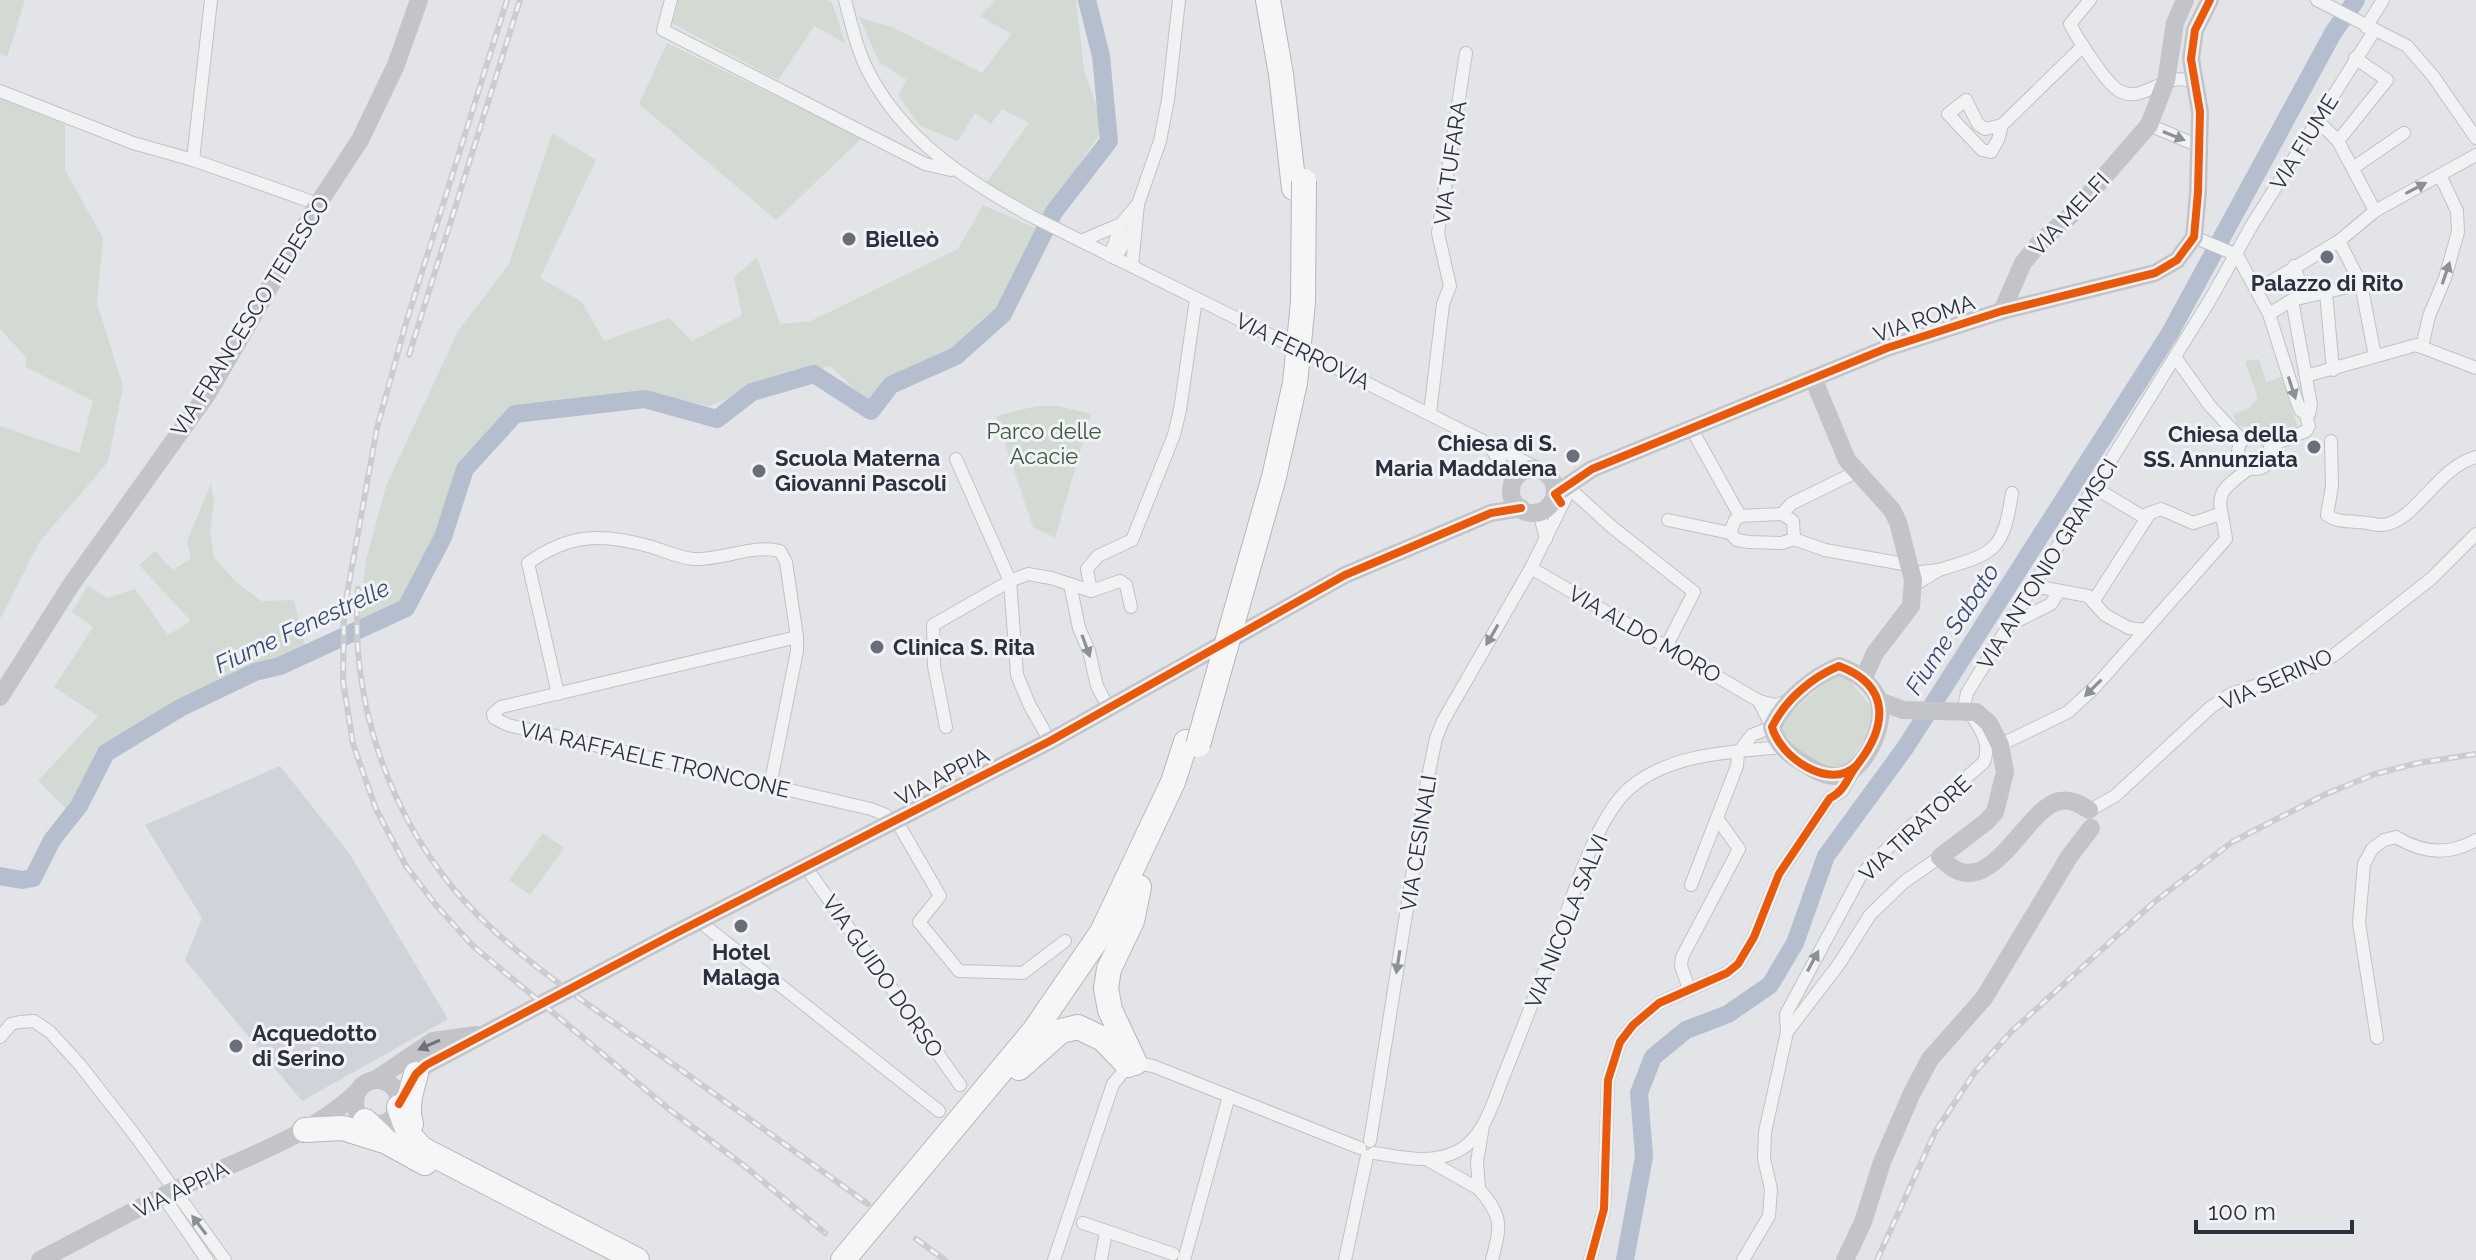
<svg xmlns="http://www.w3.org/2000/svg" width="2476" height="1260" viewBox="0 0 2476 1260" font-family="Raleway,sans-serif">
	<rect width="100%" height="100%" fill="#e2e4e7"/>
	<path fill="#d1d3da" d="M280,766L349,853L448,1019L302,1101L185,960L202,918L145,825Z"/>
	<g fill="#d2dad3">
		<path d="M0,0H25L7,57L0,54Z"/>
		<path d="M676,0H827L832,2L845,43L814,26L778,80L670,22Z"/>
		<path d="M996,0H1076L1084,70L1104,128L1045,215L986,183L1029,123L1002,109L991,124L975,113L958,141L920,126L898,95L907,80L879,62L859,17L894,28L982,73L1011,34L980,16Z"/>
		<path d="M667,43L862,138L776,220L639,104Z"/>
		<path d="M0,98L65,124V170L103,238L97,303L123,386L108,462L40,541L0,619V426L79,453L93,401L26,367V357L0,329Z"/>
		<path d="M552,133L596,160L540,278L582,302L604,341L669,318L692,341L742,315L734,277L757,257L780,324L811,321L958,249L983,205L1040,230L1000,309L957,352L890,381L871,404L830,366L756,387L709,406L647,393L516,411L466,465L444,524L403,604L359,626L366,560L386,486L458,331L509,264Z"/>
		<path d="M2259,359L2266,382L2282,377L2298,428L2280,435L2237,425L2233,414L2249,408L2258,398L2245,361Z"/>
		<path d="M1037,406H1058L1091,414L1055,538L1033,527L996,416Z"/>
		<path d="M211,484L214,501L210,532L214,557L235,581L261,601L294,600L307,653L280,666L255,673L180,708L106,753L71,813L38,781L98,716L54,687L93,627L72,612L88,585L107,598L135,589L168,635L191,621L139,565L155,551L173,570L191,558L187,541Z"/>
		<path d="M1834,675H1845L1875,711L1877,721L1843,770C1821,770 1787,744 1776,726Z"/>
		<path d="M543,833L564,848L530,895L509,880Z"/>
	</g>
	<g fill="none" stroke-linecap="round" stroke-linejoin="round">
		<g stroke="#b4bece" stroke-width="18">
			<path d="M0,876L22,880L33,878L52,840L79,806L106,753L180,708L255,672L280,666L406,608L443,537L465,469L515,414L645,399L717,419L752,392L814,374L871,411L891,385L956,356L1003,314L1054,212L1109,141L1101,56L1087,0"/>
			<path d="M1625,1260L1644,1157L1639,1093L1653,1057L1686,1030L1728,1014L1770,985L1795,943L1826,856L1905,748L2170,333L2333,33L2356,0"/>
		</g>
		<g stroke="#c1c2c5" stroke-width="14">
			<g id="street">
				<path d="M671,0L663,30L925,164L951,170"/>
				<path d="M845,0C851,23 857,50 868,71C903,140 967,181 1033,217L1541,470"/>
				<path d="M2090,0L2070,24C2077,38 2106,83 2118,90C2143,107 2168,66 2195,84"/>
				<path d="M2317,0L2407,46L2433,76L2476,138"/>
				<path d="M2366,27L2383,0"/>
				<path d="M0,91L133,143L193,160L318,204"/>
				<path d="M2317,120L2338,141L2375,211"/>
				<path d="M2002,125L1998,140L1991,152L1982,150L1948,114L1966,100L1978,124L1985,129L2002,125L2083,46"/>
				<path d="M2149,125L2199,146"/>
				<path d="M2338,141L2387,80L2355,58"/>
				<path d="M193,160L211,0"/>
				<path d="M2353,168L2404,133"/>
				<path d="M2194,237L2237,255L2269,314L2297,402L2301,411L2309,414L2311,405L2292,300L2269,314"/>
				<path d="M1081,241L1121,224"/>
				<path d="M2339,241L2361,284L2375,356"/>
				<path d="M1110,256L1121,224L1138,204"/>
				<path d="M1115,258L1134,227"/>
				<path d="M1132,266L1138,204L1160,141L1168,100L1179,0"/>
				<path d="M2294,266L2305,297"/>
				<path d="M2257,290L2339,241L2375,211L2476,155"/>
				<path d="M2326,293L2333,370"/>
				<path d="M2292,300L2361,284"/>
				<path d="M2422,347L2429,316L2445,278L2458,232L2457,211L2440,175"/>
				<path d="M2175,357L2210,406L2242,440"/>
				<path d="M2306,376L2416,345L2476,368"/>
				<path d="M1430,413L1443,304L1450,286L1438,233L1466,53"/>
				<path d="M1691,428L1740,516"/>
				<circle cx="2255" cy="452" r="17"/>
				<path d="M2331,441L2332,486L2327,515C2337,522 2345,521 2357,522C2365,522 2374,525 2382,525C2416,522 2436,468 2476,457"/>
				<path d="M1488,444L1513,481"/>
				<path d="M2270,446L2306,431L2309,426L2306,415"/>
				<path d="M956,459L1010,581L1017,675L1030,706L1050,741"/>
				<path d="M2095,488L2142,516L2161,509L2193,523L2220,514"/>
				<path d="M1570,489L1612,527L1694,592L1666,647"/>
				<path d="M1539,512L1546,539"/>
				<path d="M1782,514L1791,504L1856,472"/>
				<path d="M1668,520L1730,533L1737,540L1749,542L1782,543L1794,539L1825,550L1909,565"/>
				<path d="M1730,533L1735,520L1740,516L1782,514L1793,521L1794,539"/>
				<path d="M1531,568L1759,701L1776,705L1791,700"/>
				<path d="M1939,570C1994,553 2003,553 2012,493"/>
				<path d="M1911,573L1939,570L1914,585"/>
				<path d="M1070,584L1079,628L1089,651L1097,686L1108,707"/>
				<path d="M2034,586L2088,596L2105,615L2129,628L2145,630"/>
				<path d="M1091,591L1087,569L1098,556L1132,540L1174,435L1180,410L1196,299"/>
				<path d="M2093,602L2150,513"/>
				<path d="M2009,625L2051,604L2059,591"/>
				<path d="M797,637L501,707L493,714L494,718L508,725L871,809L886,815L891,822"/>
				<path d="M558,694L528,563C570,533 603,533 652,547C665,551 680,558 694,559C720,561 751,544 780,551L786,562L797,637V651L770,786"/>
				<path d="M1963,711L1967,693L1975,680L2210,300L2252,225L2374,31"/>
				<path d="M946,727L934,666L933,625L1010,581L1028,574L1051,578L1091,591L1120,581L1126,585L1131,607"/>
				<path d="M2000,745L2068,712L2094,688L2226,539C2220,495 2210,497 2250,468"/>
				<path d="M1738,753L1752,735L1772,727L1759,701"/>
				<path d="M2090,810L2115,796L2211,707L2231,694L2309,668L2333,656L2432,578L2476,534"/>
				<path d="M896,820L940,896L919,922L959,971L1023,973L1065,941"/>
				<path d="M805,866L960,1085"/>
				<path d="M1691,885L1737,766L1738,753"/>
				<path d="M699,921L939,1111"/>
				<path d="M1689,989L1681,966L1682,957L1739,849L1717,818"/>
				<path d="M1787,1032L1786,1014L1861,875L1899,837L1984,762C1991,743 1981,730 1971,714"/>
				<path d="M0,1037L11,1024L20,1022L34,1021L50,1032L80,1065L134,1134L225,1260"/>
				<path d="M2377,1038L2359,923L2364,864L2372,849L2384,840L2396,837C2422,853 2449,856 2476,840"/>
				<path d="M1370,1141L1427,782L1436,738L1443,721L1531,568L1571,487"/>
				<path d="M1374,1153C1403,1157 1431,1165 1458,1151C1485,1136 1493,1102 1504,1075C1523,1028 1541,980 1559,933C1575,891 1597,815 1631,787C1672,753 1732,752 1782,747"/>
				<path d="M1426,1159L1479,1189L1477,1162L1483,1126"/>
				<path d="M1479,1189C1503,1217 1501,1225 1492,1260"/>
				<path d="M163,1196L207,1260"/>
				<path d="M1083,1223L1173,1254"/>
				<path d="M1054,1260L1113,1084L1128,1066L1135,1063L1153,1066L1360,1148"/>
				<path d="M1101,1260L1106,1231"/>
				<path d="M1184,1260L1229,1096"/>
				<path d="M1345,1260L1367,1156"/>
				<path d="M1590,1260L1604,1209L1608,1080L1620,1042L1633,1025L1659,1003L1727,973L1738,964L1754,937L1779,874L1830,798L1842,791L1855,769"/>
				<path d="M1743,1260L1769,1216L1771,1189L1764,1159L1765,1132L1787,1032L1839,964L1870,915L1904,882L1940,857"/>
			</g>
		</g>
		<g stroke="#b5b7bb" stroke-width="26">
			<g id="highway">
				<path d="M1268,0L1281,74L1294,188"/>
				<path d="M1135,1063L1110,1010L1106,988L1109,969L1132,921L1139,887"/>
				<path d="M1019,1068L1061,1031L1078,1027L1103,1039L1128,1065"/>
				<path d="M399,1107L409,1135L422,1149L637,1260"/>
				<path d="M365,1121L387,1142L425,1163"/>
				<path d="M411,1124C406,1107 411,1091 416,1074"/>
				<path d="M305,1130L343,1128L381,1140"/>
				<path d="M843,1260L1034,1031L1102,932L1173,782L1186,742"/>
			</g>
		</g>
		<use href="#street" stroke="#f1f2f4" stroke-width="12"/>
		<g stroke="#c3c4c8" stroke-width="18">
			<path d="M2002,311L2023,263L2041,241L2071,215L2149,125L2166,81L2175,23L2185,0"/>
			<path d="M1813,378L1847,460L1892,510L1898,522L1913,580L1911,606L1875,653L1863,679"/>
			<circle cx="1533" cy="491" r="22"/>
			<path d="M1555,494L1592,469L1887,348L2002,311L2155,273L2177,260L2194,237L2198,192L2200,112L2191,59L2195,30L2210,0"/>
			<path d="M1839,666C1855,672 1874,684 1879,702C1886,726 1864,774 1837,776C1825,777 1813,769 1803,763C1788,754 1777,745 1772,727C1785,700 1812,677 1839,666Z"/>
			<path d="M0,697L71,585L208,393L318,204L360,140L396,65L419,0"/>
			<path d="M1879,701L1903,710L1976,712L1989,723L2000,745L2005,772L1995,812L1986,822L1940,857C1989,912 2024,807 2060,801C2071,799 2080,804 2089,810"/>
			<circle cx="377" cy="1102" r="22"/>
			<path d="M375,1080L433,1041L477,1035"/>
			<path d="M410,1084L416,1074L426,1065L670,936L1050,741L1345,575L1491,513L1521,508"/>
			<path d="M40,1260C87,1236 133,1210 181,1187C237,1161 313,1135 357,1092"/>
			<path d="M1845,1260L1863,1222L1882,1162L1912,1093L1930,1059L1984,998L2069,857L2091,828"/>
		</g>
		<use href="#highway" stroke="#f6f6f6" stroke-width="24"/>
		<g stroke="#cbccce" stroke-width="6">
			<g id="rail">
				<path d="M507,0L406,323L377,428L344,611L343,681L353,744L376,809L406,866L435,904L473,946L670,1110L747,1168L825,1233"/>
				<path d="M409,355L520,0"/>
				<path d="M358,589C350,695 385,805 453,888C506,952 588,1004 656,1052C726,1102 797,1153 868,1204"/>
				<path d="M916,1239L945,1260"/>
				<path d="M1877,1260L1935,1132L1975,1072L2012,1031L2153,903L2232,842L2326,794L2375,774L2418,763L2476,754"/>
			</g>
		</g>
		<use href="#rail" stroke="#f0f2f6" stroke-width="3" stroke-dasharray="9" stroke-linecap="butt"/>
		<g stroke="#b5b7bb" stroke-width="26" stroke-linecap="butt">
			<path id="highway-bridge" d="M1198,745L1274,477L1295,383L1303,302L1304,181"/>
		</g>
		<use href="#highway-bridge" stroke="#f6f6f6" stroke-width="24"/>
		<g stroke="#f0f2f6" stroke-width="13">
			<g id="cycleway">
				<path d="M1561,503L1555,494L1592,469L1887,348L2002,311L2155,273L2177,260L2194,237L2198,192L2200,112L2191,59L2195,30L2210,0"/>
				<path d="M399,1104L416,1074L426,1065L670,936L1050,741L1345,575L1491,513L1521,508"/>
				<path d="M1590,1260L1604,1209L1608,1080L1620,1042L1633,1025L1659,1003L1727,973L1738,964L1754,937L1779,874L1830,798C1845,791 1847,778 1857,765C1887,727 1892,686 1839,666C1812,677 1785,700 1772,727C1780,757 1829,791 1856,766"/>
			</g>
		</g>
		<use href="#cycleway" stroke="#e8590c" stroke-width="8"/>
	</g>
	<defs><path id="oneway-solid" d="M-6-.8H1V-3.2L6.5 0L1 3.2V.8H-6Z" transform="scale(2)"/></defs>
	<g fill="#8e9099">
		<use href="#oneway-solid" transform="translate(2174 136) rotate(22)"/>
		<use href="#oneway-solid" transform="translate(2416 188) rotate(-28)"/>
		<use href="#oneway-solid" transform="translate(2446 273) rotate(-71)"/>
		<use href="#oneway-solid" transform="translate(2292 388) rotate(72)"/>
		<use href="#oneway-solid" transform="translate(1492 635) rotate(120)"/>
		<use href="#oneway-solid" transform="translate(1086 646) rotate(70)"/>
		<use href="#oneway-solid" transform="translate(2093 688) rotate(135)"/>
		<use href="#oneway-solid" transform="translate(1813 961) rotate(-62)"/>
		<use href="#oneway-solid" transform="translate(1398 962) rotate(99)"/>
		<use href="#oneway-solid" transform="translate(199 1225) rotate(-127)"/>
	</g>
	<use fill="#6f727c" href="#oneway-solid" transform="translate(429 1045) rotate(156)"/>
	<g fill="#6b6e79" stroke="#f0f2f6" stroke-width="3">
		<circle cx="849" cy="239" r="8"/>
		<circle cx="2327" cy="257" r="8"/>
		<circle cx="2314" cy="447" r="8"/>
		<circle cx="1573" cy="456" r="8"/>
		<circle cx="759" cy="471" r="8"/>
		<circle cx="877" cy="647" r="8"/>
		<circle cx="741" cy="926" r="8"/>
		<circle cx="236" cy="1046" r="8"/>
	</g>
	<g text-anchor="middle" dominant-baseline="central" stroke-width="6" stroke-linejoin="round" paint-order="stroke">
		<g font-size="22" fill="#2b2f3e" stroke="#f0f2f6">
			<text transform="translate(2304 142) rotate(-58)">VIA FIUME</text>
			<text transform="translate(1450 163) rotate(-82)">VIA TUFARA</text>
			<text transform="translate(2069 214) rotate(-47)">VIA MELFI</text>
			<text transform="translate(250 316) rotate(-58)">VIA FRANCESCO TEDESCO</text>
			<text transform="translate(1924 318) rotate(-19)">VIA ROMA</text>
			<text transform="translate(1303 351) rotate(26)">VIA FERROVIA</text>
			<text transform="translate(2047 564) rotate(-58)">VIA ANTONIO GRAMSCI</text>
			<text transform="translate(1645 634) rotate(30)">VIA ALDO MORO</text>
			<text transform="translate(2276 679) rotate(-24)">VIA SERINO</text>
			<text transform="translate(655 759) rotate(13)">VIA RAFFAELE TRONCONE</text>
			<text transform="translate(942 776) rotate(-27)">VIA APPIA</text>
			<text transform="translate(1915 828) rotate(-43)">VIA TIRATORE</text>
			<text transform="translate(1418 843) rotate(-81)">VIA CESINALI</text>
			<text transform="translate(1566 921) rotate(-68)">VIA NICOLA SALVI</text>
			<text transform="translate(883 976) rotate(55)">VIA GUIDO DORSO</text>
			<text transform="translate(181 1189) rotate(-26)">VIA APPIA</text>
		</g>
		<g font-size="22" font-weight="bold" fill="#2b2f3e" stroke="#f0f2f6" text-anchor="start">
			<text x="865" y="239">Bielleò</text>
			<text x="2327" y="283" text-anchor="middle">Palazzo di Rito</text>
			<text x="2298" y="434" text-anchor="end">Chiesa della<tspan x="2298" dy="25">SS. Annunziata</tspan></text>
			<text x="1557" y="443" text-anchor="end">Chiesa di S.<tspan x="1557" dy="25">Maria Maddalena</tspan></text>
			<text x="775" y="458">Scuola Materna<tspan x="775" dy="25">Giovanni Pascoli</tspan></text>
			<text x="893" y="647">Clinica S. Rita</text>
			<text x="741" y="952" text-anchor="middle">Hotel<tspan x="741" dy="25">Malaga</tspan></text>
			<text x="252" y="1033">Acquedotto<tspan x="252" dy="25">di Serino</tspan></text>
		</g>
		<g font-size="22" fill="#3b583a" stroke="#f0f2f6">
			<text x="1044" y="431">Parco delle<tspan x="1044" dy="25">Acacie</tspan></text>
		</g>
		<g font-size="24" font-style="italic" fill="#394a6e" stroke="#f0f2f6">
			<text transform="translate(302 626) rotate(-25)">Fiume Fenestrelle</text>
			<text transform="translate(1952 629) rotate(-57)">Fiume Sabato</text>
		</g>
	</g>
	<path d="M2196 1220v12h156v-12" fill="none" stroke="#2b2f3e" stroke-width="4"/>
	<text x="2208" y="1220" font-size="24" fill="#2b2f3e" stroke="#f0f2f6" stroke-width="6" paint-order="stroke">100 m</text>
</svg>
